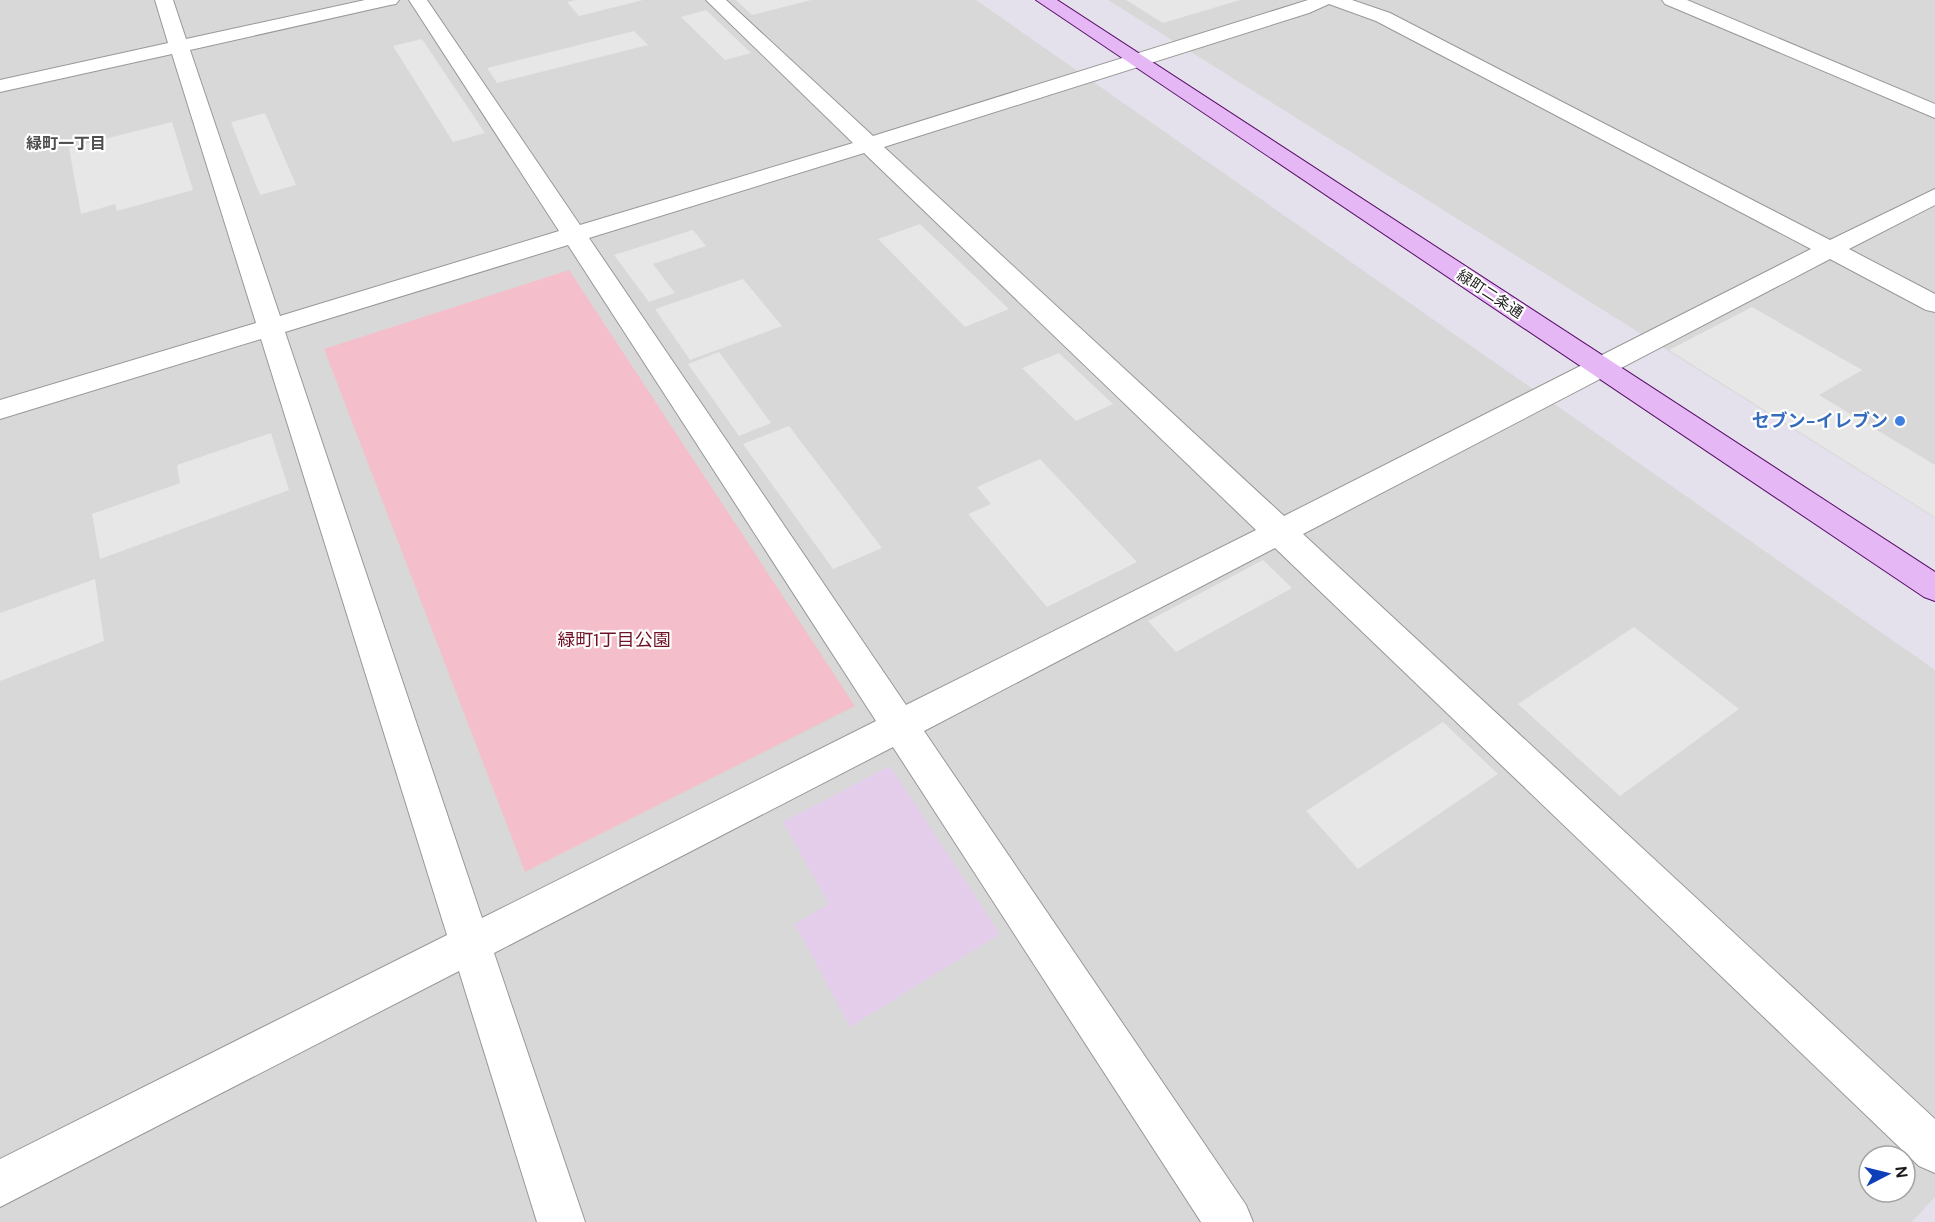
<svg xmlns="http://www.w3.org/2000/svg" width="1935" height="1222" viewBox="0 0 1935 1222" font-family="'DM Sans','Noto Sans JP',sans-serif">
	<rect width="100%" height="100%" fill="#e5e1ec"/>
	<g fill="#d8d8d9" fill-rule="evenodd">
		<path d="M0,0H976L1935,670V1197L1912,1222H0ZM1869,1156H1905V1192H1869Z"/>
		<path d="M1108,0H1935V518Z"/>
	</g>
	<path fill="#e4cdea" d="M890,766L1000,934L850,1027L795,924L829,904L783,822Z"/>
	<path fill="#f4bfca" d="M569,270L855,706L525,872L324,349Z"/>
	<g fill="#e7e7e7">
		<path d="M576,0H643L579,16L567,2Z"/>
		<path d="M736,0H811L752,15Z"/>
		<path d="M1126,0H1240L1163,23Z"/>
		<path d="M706,10L751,53L725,60L681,17Z"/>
		<path d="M634,31L648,45L497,83L487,68Z"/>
		<path d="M422,39L485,133L453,142L393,46Z"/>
		<path d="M265,113L296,185L260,195L231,122Z"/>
		<path d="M172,122L193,190L117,211L115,204L81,214L69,148Z"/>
		<path d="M920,224L1009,309L965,327L878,239Z"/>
		<path d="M693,230L706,246L653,264L675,293L649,302L614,255Z"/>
		<path d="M743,279L782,326L690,360L655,309Z"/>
		<path d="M1752,307L1862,370L1819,395L1935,465V517L1669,350Z"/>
		<path d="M719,352L771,423L739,436L688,364Z"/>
		<path d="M1059,353L1113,404L1076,421L1022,368Z"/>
		<path d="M789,426L882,548L833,569L743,444Z"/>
		<path d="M271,433L289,490L100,559L92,514L180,483L177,465Z"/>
		<path d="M1040,459L1137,562L1047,607L968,514L991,504L977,487Z"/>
		<path d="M1263,560L1292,588L1176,652L1148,621Z"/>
		<path d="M95,579L104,641L0,681V613Z"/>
		<path d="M1634,627L1739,709L1620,796L1518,704Z"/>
		<path d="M1443,722L1498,774L1358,869L1306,811Z"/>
	</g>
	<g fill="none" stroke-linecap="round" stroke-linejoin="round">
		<g stroke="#989898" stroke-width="2">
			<g id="street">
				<path d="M155,0H173L186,39L365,0H399L396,4L390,5L190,50L280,316L559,231L409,0H427L580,225L853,143L706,0H726L873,136L1308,0H1352L1390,13L1830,240L1935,189V205L1849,249L1935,294V312L1926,310L1830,259L1303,534L1935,1119V1173L1919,1166L1275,548L924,731L1246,1205L1253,1222H1201L893,747L494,953L585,1222H537L459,971L0,1207V1159L447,935L261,339L0,419V400L256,323L172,54L0,92V80L168,43ZM1329,4L1376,21L1811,249L1284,516L884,147L1309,13ZM864,153L1256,530L906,705L589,238ZM568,245L876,721L482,918L285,332Z"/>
				<path d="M1662,0H1687L1935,104V118L1665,4Z"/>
			</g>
		</g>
		<g stroke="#570c68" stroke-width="2">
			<path id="secondary" d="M1036,0H1057L1935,572V601L1924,597Z"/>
		</g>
		<use href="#street" fill="#fff" fill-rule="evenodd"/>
		<use href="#secondary" fill="#e5b7f4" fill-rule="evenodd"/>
	</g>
	<circle fill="#3f7fe0" stroke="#fff" stroke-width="2" cx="1900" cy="421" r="6"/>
	<g text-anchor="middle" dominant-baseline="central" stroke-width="4.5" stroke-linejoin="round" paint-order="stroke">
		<g font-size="15" fill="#1b1b1b" stroke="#fff">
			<text transform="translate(1490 294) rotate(33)">緑町二条通</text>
		</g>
		<g font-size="16" font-weight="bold" fill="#4e4e4e" stroke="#fff">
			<text x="66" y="143">緑町一丁目</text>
		</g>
		<g font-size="18" font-weight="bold" fill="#366cbe" stroke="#fff" text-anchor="end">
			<text x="1888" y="421">セブン-イレブン</text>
		</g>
		<g font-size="18" fill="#6f1225" stroke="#fff">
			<text x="614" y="640">緑町1丁目公園</text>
		</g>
	</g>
	<g transform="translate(1887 1174) rotate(83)"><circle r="28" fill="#ffffff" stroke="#a4a4a4" stroke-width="1.5"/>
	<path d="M0-4.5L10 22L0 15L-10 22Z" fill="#0e3fb8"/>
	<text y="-9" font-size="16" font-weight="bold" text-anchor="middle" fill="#1b1b1b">N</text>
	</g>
</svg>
